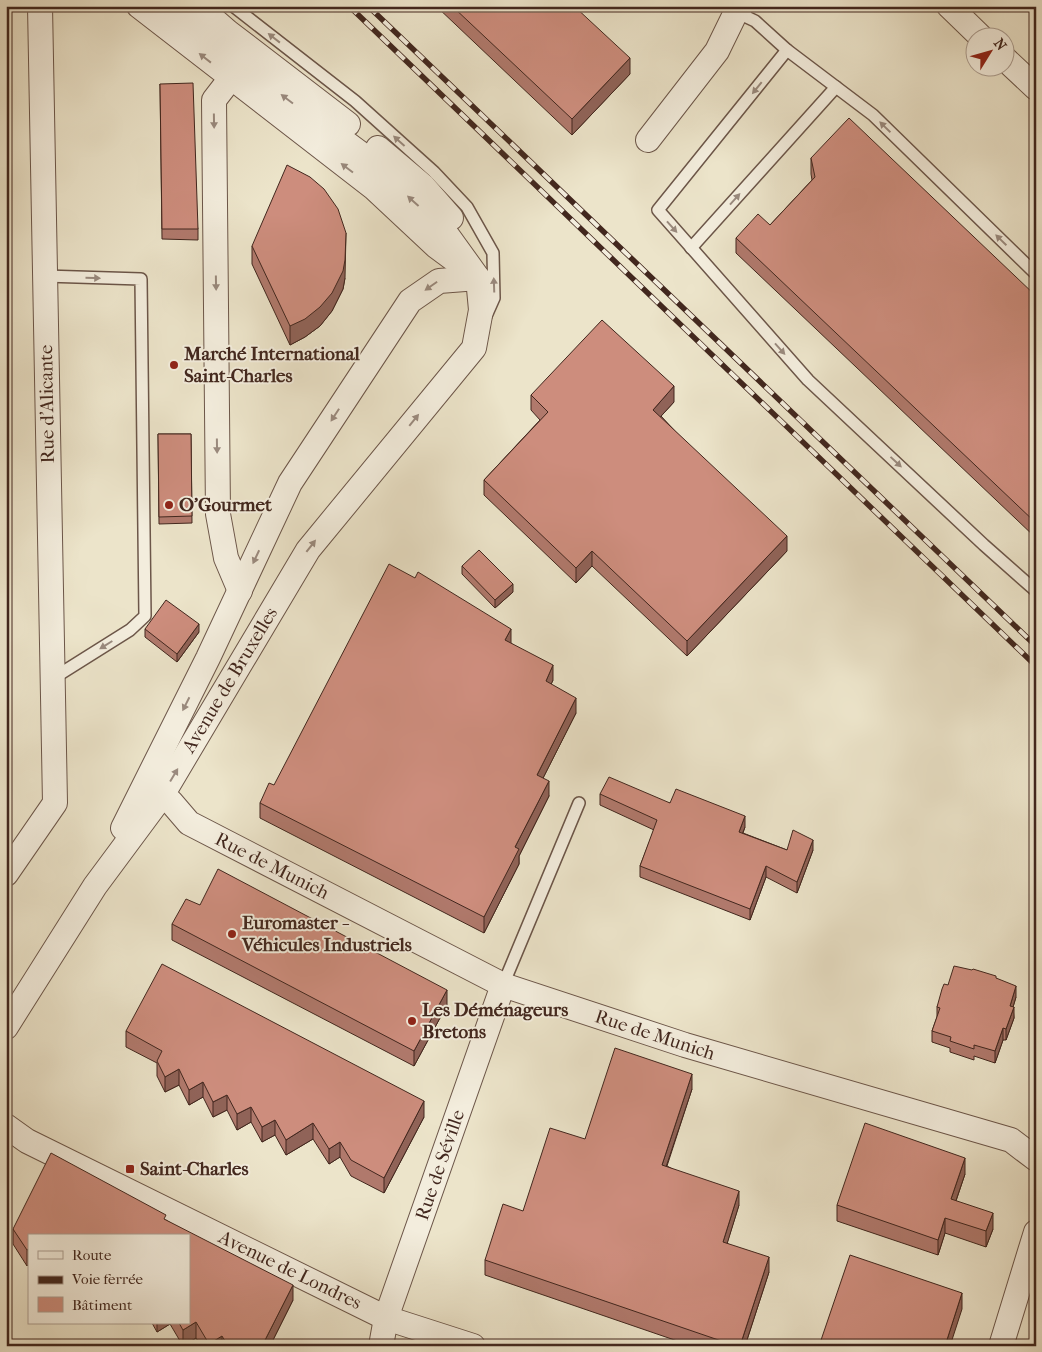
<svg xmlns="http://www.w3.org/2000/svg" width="1042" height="1352" viewBox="0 0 1042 1352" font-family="'IM FELL French Canon',serif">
	<rect width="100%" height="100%" fill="#ece4ca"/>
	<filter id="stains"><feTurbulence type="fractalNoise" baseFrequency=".004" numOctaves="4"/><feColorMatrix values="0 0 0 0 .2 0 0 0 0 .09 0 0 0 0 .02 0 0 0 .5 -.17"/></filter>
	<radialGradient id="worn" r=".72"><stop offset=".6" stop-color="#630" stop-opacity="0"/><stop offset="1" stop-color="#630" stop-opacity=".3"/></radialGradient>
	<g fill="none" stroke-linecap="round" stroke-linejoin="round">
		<g stroke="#6c5649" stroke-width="14">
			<g id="lane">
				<path d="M233,6L355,101L434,172L467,207L493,253L494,298L486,316"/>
				<path d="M736,12L755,21L787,50L873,115L1036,274"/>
				<path d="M787,50L658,210L808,380L984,545L1036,591"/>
				<path d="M691,248L836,87"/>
				<path d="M45,276L141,279L145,616L130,630L52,679"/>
				<path d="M503,985L579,803"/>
			</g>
		</g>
		<g stroke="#6c5649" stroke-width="26">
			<g id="street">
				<path d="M139,6L374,188L436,246L459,263"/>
				<path d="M198,6L228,32L348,124"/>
				<path d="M949,6L982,38"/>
				<path d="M1004,58L1036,88"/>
				<path d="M231,78L214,100L218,514L226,558L240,591"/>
				<path d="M648,140L717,51L736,12L741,6"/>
				<path d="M378,148L423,186L451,218"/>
				<path d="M161,797L171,802L189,823L503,985L685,1045L1011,1140L1036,1159"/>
				<path d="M123,828L208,658L290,483L410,301L439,281L478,278"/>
				<path d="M6,874L55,803L40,6"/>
				<path d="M6,1027L95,886L161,797L308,550L474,348L481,310L478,278L442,228L365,157L210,42L169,6"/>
				<path d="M6,1126L27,1141L386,1318L473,1346"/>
				<path d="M381,1346L386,1318L503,985"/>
				<path d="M1001,1346L1036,1232"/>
			</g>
		</g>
		<use href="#lane" stroke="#f3eddd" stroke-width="11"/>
		<use href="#street" stroke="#f3eddd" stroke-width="24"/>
		<g stroke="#42271e" stroke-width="5.5">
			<g id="rail">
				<path d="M349,6L1036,666"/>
				<path d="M368,6L1036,646"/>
			</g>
		</g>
		<use href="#rail" stroke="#f3eddd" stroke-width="4" stroke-dasharray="11" stroke-linecap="butt"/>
	</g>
	<g fill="#b0796c" stroke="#42271e">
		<path d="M436,6H574L630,74L572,135Z"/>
		<path d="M160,84L198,229V240L162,239Z"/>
		<path d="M811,158L1036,296V538L736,253V238L770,225L812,180L811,174Z"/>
		<path d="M252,246L345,278L343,289L332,311L320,326L305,337L290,345L252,264Z"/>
		<path d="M531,395L674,402L661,416L787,551L687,656L592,566L576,583L484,495V480L540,420L531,410Z"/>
		<path d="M158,434H191L192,523L159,524Z"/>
		<path d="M462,566L513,592L495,608L462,574Z"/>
		<path d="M145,629L199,632L177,662L145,637Z"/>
		<path d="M511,643L553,680L551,684L576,713L543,778L549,796L519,856V864L484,933L260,818V803L274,785Z"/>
		<path d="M600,794L670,803L745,827L743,833L787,850H813L797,893L766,877L750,920L640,877V866L654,830L600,805Z"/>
		<path d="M200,905L447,1005L414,1066L172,940V924Z"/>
		<path d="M996,978L1016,997L1013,1007L1014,1018L1006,1040H1003L995,1063L974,1056V1060L950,1052V1048L932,1042V1031L937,1017V1007L948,985Z"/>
		<path d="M126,1031L424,1117L384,1193L351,1176L340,1157L329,1164L313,1139L286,1155L275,1135L262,1142L251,1122L237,1130L227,1110L213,1117L203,1097L189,1105L179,1085L165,1092L157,1076V1063L126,1047Z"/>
		<path d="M692,1089L667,1166L739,1205L727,1243L769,1272L745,1346H692L485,1275V1260L523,1211L585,1139Z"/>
		<path d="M965,1174L956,1201L993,1229L986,1247L945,1233L938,1255L837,1221V1205Z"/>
		<path d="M166,1220L293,1300L270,1346H201L196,1338L183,1346L170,1324L157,1332L152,1323H189V1236H29V1264L27,1266L13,1244V1229Z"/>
	</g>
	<g fill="#906358" stroke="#42271e">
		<path d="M630,58V74L572,135V119Z"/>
		<path d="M346,233L345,278L343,289L332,311L320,326L305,337L290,345V326Z"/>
		<path d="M674,386V402L653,425V410Z"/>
		<path d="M787,536V551L687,656V641Z"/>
		<path d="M592,551V566L576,583V568Z"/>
		<path d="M513,584V592L495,608V600Z"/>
		<path d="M199,624V632L177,662V654Z"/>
		<path d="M511,629V644L505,640Z"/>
		<path d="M553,665V680L546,696V681Z"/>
		<path d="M576,698V713L537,790V775Z"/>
		<path d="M549,781V796L519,856V864L484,933V917L515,847Z"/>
		<path d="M745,816V827L739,842V832Z"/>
		<path d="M813,840V850L797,893V882Z"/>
		<path d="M766,866V877L750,920V909Z"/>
		<path d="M1016,986V997L1010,1017V1006Z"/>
		<path d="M447,990V1005L414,1066V1051Z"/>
		<path d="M1014,1007V1018L1006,1040V1029Z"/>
		<path d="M1003,1028V1040L995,1063V1051Z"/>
		<path d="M179,1069V1085L165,1092V1077Z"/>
		<path d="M692,1074V1089L662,1179V1165Z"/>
		<path d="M203,1082V1097L189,1105V1090Z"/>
		<path d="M227,1095V1110L213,1117V1102Z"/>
		<path d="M424,1101V1117L384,1193V1178Z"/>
		<path d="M251,1107V1122L237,1130V1114Z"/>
		<path d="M275,1120V1135L262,1142V1127Z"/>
		<path d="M313,1123V1139L286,1155V1140Z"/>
		<path d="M340,1142V1157L329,1164V1149Z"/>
		<path d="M965,1158V1174L951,1215V1199Z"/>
		<path d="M739,1191V1205L723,1257V1242Z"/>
		<path d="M993,1213V1229L986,1247V1231Z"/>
		<path d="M945,1218V1233L938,1255V1240Z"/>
		<path d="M29,1249V1264L27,1266V1250Z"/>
		<path d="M769,1257V1272L745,1346H740Z"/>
		<path d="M293,1285V1300L270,1346H262Z"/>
		<path d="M962,1293V1309L950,1346H945Z"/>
		<path d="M196,1322V1338L183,1346V1330Z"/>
		<path d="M157,1323H170V1324L157,1332Z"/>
		<path d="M222,1336V1346H209V1344Z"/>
	</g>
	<g fill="#cd8d7d" stroke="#42271e">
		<path d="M452,6H574L630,58L572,119Z"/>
		<path d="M193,83L198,229H162L160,84Z"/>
		<path d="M849,118L1036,296V523L736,238L758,214L770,225L815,177L811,158Z"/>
		<path d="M287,165L310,177L324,189L338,209L346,233L345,260L343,271L332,293L320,307L305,319L290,326L252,246Z"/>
		<path d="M602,320L674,386L653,410L787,536L687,641L592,551L576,568L484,480L548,412L531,395Z"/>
		<path d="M158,434H191L192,516L159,517Z"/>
		<path d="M479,550L513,584L495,600L462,566Z"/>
		<path d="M389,564L415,578L418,572L511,629L505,640L553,665L546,681L576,698L537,775L549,781L515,847L519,849L484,917L260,803L269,783L274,785Z"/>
		<path d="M166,600L199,624L177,654L145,629Z"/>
		<path d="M609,777L670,803L676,789L745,816L739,832L787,850L793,830L813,840L797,882L766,866L750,909L640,866L657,820L600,794Z"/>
		<path d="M218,869L447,990L414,1051L172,924L186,899L200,905Z"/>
		<path d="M162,964L424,1101L384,1178L351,1160L340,1142L329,1149L313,1123L286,1140L275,1120L262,1127L251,1107L237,1114L227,1095L213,1102L203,1082L189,1090L179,1069L165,1077L157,1061L162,1051L126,1031Z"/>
		<path d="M954,966L972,970L973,969L996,976V978L1016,986L1010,1006L1014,1007L1006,1029L1003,1028L995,1051L974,1045V1049L950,1041L951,1037L932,1031L940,1008L937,1007L942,989L944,984L948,985Z"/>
		<path d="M615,1048L692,1074L662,1165L739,1191L723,1242L769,1257L740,1346H736L485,1260L503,1204L523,1211L550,1128L585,1139Z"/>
		<path d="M865,1123L965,1158L951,1199L993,1213L986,1231L945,1218L938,1240L837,1205Z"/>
		<path d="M51,1153L166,1215L164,1219L293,1285L262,1346H228L222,1336L209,1344L196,1322L183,1330L179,1323H189V1236H29V1249L27,1250L13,1229Z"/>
		<path d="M850,1255L962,1293L945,1346H819Z"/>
	</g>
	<defs><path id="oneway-solid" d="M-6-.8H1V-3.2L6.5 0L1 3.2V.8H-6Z" transform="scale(1.25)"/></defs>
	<g fill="#9a8a7e">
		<use href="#oneway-solid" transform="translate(274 38) rotate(-142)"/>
		<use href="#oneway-solid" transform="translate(205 58) rotate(-142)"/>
		<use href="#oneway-solid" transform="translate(757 88) rotate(129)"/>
		<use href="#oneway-solid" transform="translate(287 99) rotate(-143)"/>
		<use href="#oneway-solid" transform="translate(214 121) rotate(89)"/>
		<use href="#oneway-solid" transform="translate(885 127) rotate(-136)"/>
		<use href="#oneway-solid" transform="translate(399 141) rotate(-138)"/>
		<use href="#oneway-solid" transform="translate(347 168) rotate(-143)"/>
		<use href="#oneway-solid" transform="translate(735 199) rotate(-48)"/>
		<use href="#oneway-solid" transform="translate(413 201) rotate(-138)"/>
		<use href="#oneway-solid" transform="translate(672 227) rotate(48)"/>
		<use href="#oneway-solid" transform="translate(1001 240) rotate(-136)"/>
		<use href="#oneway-solid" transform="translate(93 278) rotate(1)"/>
		<use href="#oneway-solid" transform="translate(216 283) rotate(89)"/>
		<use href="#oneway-solid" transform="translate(494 285) rotate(-92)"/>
		<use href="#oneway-solid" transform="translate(431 286) rotate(145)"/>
		<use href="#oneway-solid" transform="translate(780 349) rotate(48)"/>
		<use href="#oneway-solid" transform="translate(335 415) rotate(123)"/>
		<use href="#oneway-solid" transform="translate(414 420) rotate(-51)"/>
		<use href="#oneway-solid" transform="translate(217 446) rotate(89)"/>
		<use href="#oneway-solid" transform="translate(896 462) rotate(43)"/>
		<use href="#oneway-solid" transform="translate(311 546) rotate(-52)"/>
		<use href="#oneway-solid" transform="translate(256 557) rotate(115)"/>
		<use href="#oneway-solid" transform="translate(106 645) rotate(148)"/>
		<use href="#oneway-solid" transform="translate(186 704) rotate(117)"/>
		<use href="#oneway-solid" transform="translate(174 775) rotate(-59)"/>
	</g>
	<g fill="#8f2418" stroke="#f3eddd" stroke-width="2">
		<circle cx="174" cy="365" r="5"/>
		<circle cx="169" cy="505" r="5"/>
		<circle cx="232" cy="934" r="5"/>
		<circle cx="412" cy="1021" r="5"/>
		<rect x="125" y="1164" width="10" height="10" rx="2.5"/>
	</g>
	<g text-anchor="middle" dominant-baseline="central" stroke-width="4" stroke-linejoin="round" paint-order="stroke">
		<g font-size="19" font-weight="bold" fill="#42271e" stroke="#f3eddd" text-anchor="start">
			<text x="184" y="354">Marché International<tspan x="184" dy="22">Saint-Charles</tspan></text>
			<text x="179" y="505">O'Gourmet</text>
			<text x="242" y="923">Euromaster -<tspan x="242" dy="22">Véhicules Industriels</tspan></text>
			<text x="422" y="1010">Les Déménageurs<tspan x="422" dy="22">Bretons</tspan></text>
			<text x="140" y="1169">Saint-Charles</text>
		</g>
		<g font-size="19" fill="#42271e" stroke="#f3eddd">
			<text transform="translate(47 404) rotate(-91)">Rue d'Alicante</text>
			<text transform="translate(230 680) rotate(-59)">Avenue de Bruxelles</text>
			<text transform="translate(272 866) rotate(27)">Rue de Munich</text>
			<text transform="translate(655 1035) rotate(18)">Rue de Munich</text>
			<text transform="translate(440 1165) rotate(-71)">Rue de Séville</text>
			<text transform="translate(290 1270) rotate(26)">Avenue de Londres</text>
		</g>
	</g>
	<rect width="1042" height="1352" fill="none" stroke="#ece4ca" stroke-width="25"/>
	<rect x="8" y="8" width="1027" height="1337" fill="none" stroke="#42271e" stroke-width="2.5"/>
	<rect x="12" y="12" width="1017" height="1327" fill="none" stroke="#42271e"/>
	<rect x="28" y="1234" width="162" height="90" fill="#f3eddd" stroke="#ac9e91"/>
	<rect x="38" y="1251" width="25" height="8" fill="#f3eddd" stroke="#ac9e91"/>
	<text x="72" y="1260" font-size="15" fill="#42271e">Route</text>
	<rect x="38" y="1276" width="25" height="8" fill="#42271e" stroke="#ac9e91"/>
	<text x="72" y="1284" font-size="15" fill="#42271e">Voie ferrée</text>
	<rect x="38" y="1297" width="25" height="15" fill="#cd8d7d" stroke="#ac9e91"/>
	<text x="72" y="1310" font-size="15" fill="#42271e">Bâtiment</text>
	<g transform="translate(990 52) rotate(53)"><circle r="24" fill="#f3eddd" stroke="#ac9e91"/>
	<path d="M0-4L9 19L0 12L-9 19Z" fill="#8f2418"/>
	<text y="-8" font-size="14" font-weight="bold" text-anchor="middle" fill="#42271e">N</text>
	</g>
	<rect width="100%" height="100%" filter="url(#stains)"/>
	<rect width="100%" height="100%" fill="url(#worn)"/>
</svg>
